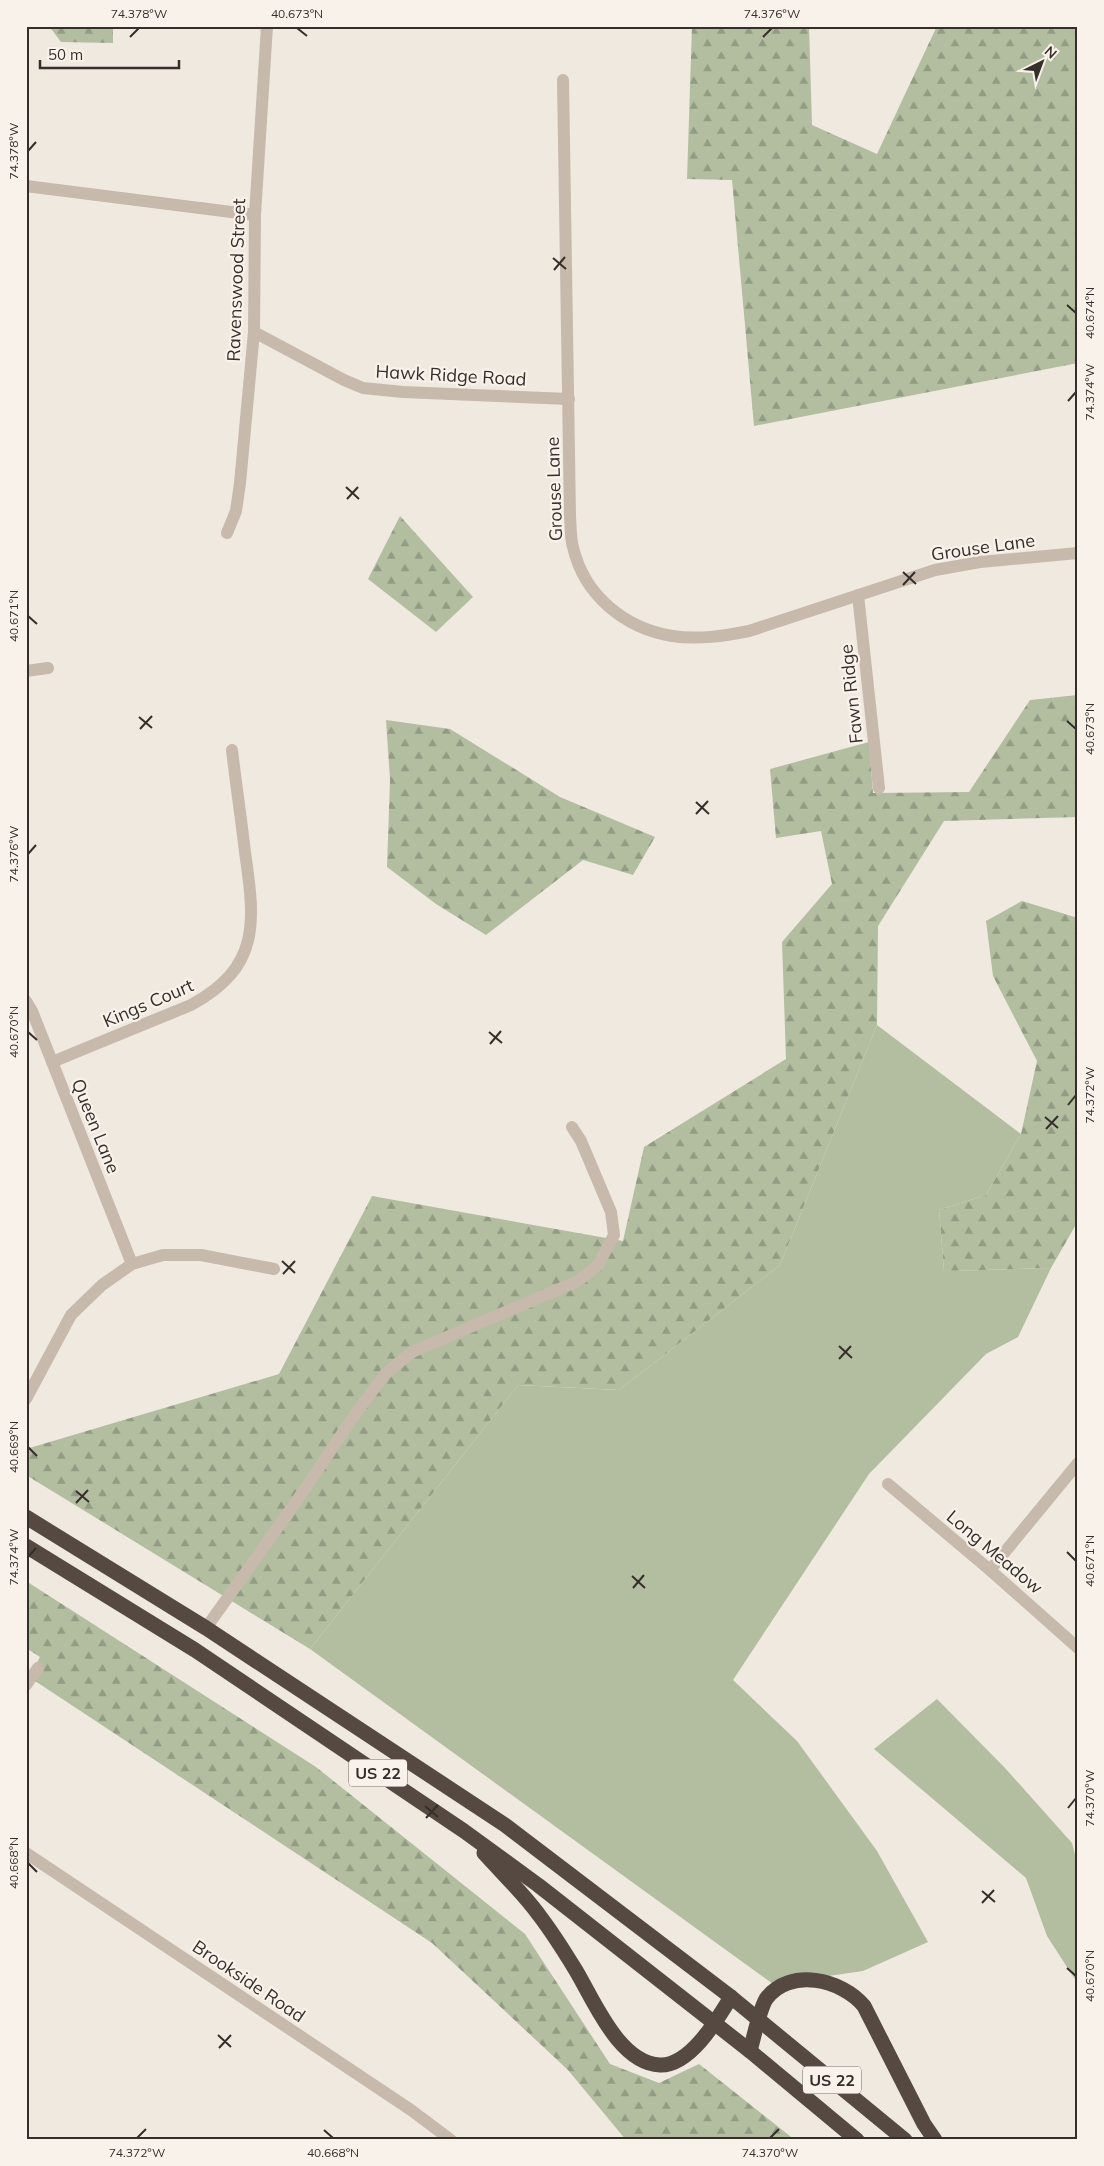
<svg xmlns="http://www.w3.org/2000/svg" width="1104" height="2166" viewBox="0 0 1104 2166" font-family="Mulish,sans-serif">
	<defs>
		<pattern id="forest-firs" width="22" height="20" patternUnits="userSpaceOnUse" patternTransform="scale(1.25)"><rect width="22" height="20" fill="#b3bea0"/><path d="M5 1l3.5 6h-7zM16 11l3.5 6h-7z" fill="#929b83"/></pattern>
	</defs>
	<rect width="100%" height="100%" fill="#f0e9df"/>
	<g fill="#b3bea0">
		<path d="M877,1025L1021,1134L986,1195L939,1210L944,1271L1051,1268L1018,1337L986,1354L869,1474L733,1680L797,1741L877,1851L928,1942L863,1971L773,1984L310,1649L518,1385L619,1390L780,1265Z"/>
		<path d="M937,1699L1005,1768L1072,1843L1078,1866V1984L1047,1936L1026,1878L874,1749Z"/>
	</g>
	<g fill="url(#forest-firs)">
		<path d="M49,26H113V43L61,42Z"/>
		<path d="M692,26H809L812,125L877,154L937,26H1071L1078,29V363L754,426L732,180L687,179Z"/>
		<path d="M400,516L473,597L436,632L368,579Z"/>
		<path d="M1078,695V817L944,821L878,926L877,1025L780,1265L619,1390L518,1385L310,1649L26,1475V1449L279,1374L372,1196L623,1241L644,1147L786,1059L782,942L832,884L821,831L776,838L770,769L869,742L873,793L969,792L1030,700Z"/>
		<path d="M386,720L450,729L560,797L655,837L633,875L583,860L486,935L436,904L387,867L390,780Z"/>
		<path d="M1022,901L1078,918V1221L1051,1268L944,1271L939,1210L986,1195L1021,1134L1037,1061L993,976L986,921Z"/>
		<path d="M26,1581L316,1767L525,1934L610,2064L659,2083L699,2064L795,2140H626L568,2070L432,1943L29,1677L40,1657L26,1648Z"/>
	</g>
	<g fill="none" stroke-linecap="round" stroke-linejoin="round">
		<g stroke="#c7b9ac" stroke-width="12">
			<path d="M563,80L570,516C571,526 570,537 573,547C584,595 624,628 672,636C698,640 724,636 749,631L935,570L980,562L1078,553"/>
			<path d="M26,186L255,215"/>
			<path d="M254,332L344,380L363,388L403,392L569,399"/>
			<path d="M227,533L236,511L240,483L254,332L255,215L267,26"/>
			<path d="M858,595L879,788"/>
			<path d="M26,671L48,668"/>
			<path d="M26,1001L32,1011L132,1264"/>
			<path d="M52,1062L191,1005C261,967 255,922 245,852C241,818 236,784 232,750"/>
			<path d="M26,1399L71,1315L102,1285L132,1264L163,1255H201L274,1269"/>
			<path d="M888,1484L990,1570L1078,1648"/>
			<path d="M990,1570L1078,1463"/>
			<path d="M206,1628L296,1502L356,1413L385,1374L412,1352L578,1281L598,1265L614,1235L611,1212L581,1141L572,1127"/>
			<path d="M26,1685L38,1668"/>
			<path d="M26,1853L411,2110L451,2140"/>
		</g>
		<g stroke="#564942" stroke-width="15">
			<path d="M26,1517L206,1628L505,1825L731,1997L905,2140"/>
			<path d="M26,1546L195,1650L464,1831L538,1885L750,2051L857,2140"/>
			<path d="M484,1853C502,1873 523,1893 539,1915C552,1932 564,1951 575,1969C593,1998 618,2063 660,2065C690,2066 717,2020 731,1997"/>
			<path d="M750,2051C754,2037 759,2011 766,1999C789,1967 842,1979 864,2006L924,2124L935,2140"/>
		</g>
	</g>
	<path fill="none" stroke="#362e2a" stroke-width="2" d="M297,28L307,36M130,37L139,28M763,37L772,28M28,151L36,142M553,258L566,269M554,270L565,257M1067,305L1076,313M1068,401L1076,392M346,487L359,499M347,499L358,487M903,572L916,584M903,585L915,572M28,616L37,624M139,717L152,728M1067,721L1076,729M140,729L152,716M696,802L709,814M696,814L708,801M28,854L36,845M28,1032L37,1040M489,1032L502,1043M490,1044L501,1031M1068,1105L1076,1095M1045,1117L1058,1128M1046,1129L1058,1116M282,1261L295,1273M283,1274L295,1261M839,1346L852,1358M839,1359L851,1346M28,1447L37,1456M76,1491L89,1502M76,1503L88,1490M1067,1552L1076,1561M28,1557L36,1548M632,1576L645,1588M633,1588L644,1575M425,1806L438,1817M1068,1808L1076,1798M426,1818L438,1805M28,1863L37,1872M982,1891L995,1902M982,1903L994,1890M1067,1968L1076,1976M218,2035L231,2047M219,2048L231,2035M324,2130L333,2138M137,2138L146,2129M770,2138L779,2129"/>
	<g text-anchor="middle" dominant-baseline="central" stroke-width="4.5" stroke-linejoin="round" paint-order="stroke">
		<g fill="#f8f2eb" stroke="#706964" stroke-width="1">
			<rect x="349" y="1759.5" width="58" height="27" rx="4"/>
			<rect x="803" y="2066.5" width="58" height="27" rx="4"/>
		</g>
		<g font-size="16" font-weight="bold" fill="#362e2a">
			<text x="378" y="1773">US 22</text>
			<text x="832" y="2080">US 22</text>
		</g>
		<g font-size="18" fill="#362e2a" stroke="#f8f2eb">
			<text transform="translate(236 280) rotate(-88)">Ravenswood Street</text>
			<text transform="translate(451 375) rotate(3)">Hawk Ridge Road</text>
			<text transform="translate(554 489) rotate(-92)">Grouse Lane</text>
			<text transform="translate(983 547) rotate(-8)">Grouse Lane</text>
			<text transform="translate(851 694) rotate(-96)">Fawn Ridge</text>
			<text transform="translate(148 1003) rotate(-23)">Kings Court</text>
			<text transform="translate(96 1126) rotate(68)">Queen Lane</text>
			<text transform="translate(995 1552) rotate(40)">Long Meadow</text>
			<text transform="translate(249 1981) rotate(34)">Brookside Road</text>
		</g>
	</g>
	<rect width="1104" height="2166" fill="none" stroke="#f8f2eb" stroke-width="55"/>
	<g transform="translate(1042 62) rotate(42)" stroke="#f8f2eb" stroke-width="4" paint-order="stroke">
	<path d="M0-4L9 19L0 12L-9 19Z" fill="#362e2a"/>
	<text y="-8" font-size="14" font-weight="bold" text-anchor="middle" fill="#362e2a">N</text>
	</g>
	<path d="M40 60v8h139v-8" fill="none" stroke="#362e2a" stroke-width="2.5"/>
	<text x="48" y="60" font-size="15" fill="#362e2a" stroke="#f8f2eb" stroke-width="4" paint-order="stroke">50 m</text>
	<rect x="28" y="28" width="1048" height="2110" fill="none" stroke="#362e2a" stroke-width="2"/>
	<g font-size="12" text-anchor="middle" fill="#362e2a">
		<text x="139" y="18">74.378°W</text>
		<text x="297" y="18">40.673°N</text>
		<text x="772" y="18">74.376°W</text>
		<text transform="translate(14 151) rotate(-90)" y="4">74.378°W</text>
		<text transform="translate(1090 313) rotate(-90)" y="4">40.674°N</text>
		<text transform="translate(1090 392) rotate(-90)" y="4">74.374°W</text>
		<text transform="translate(14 616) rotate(-90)" y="4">40.671°N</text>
		<text transform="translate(1090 729) rotate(-90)" y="4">40.673°N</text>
		<text transform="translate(14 854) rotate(-90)" y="4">74.376°W</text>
		<text transform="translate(14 1032) rotate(-90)" y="4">40.670°N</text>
		<text transform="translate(1090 1095) rotate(-90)" y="4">74.372°W</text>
		<text transform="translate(14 1447) rotate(-90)" y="4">40.669°N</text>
		<text transform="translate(14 1557) rotate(-90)" y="4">74.374°W</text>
		<text transform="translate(1090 1561) rotate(-90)" y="4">40.671°N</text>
		<text transform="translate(1090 1798) rotate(-90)" y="4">74.370°W</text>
		<text transform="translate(14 1863) rotate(-90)" y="4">40.668°N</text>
		<text transform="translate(1090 1976) rotate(-90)" y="4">40.670°N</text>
		<text x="137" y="2157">74.372°W</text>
		<text x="333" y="2157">40.668°N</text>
		<text x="770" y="2157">74.370°W</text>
	</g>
</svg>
